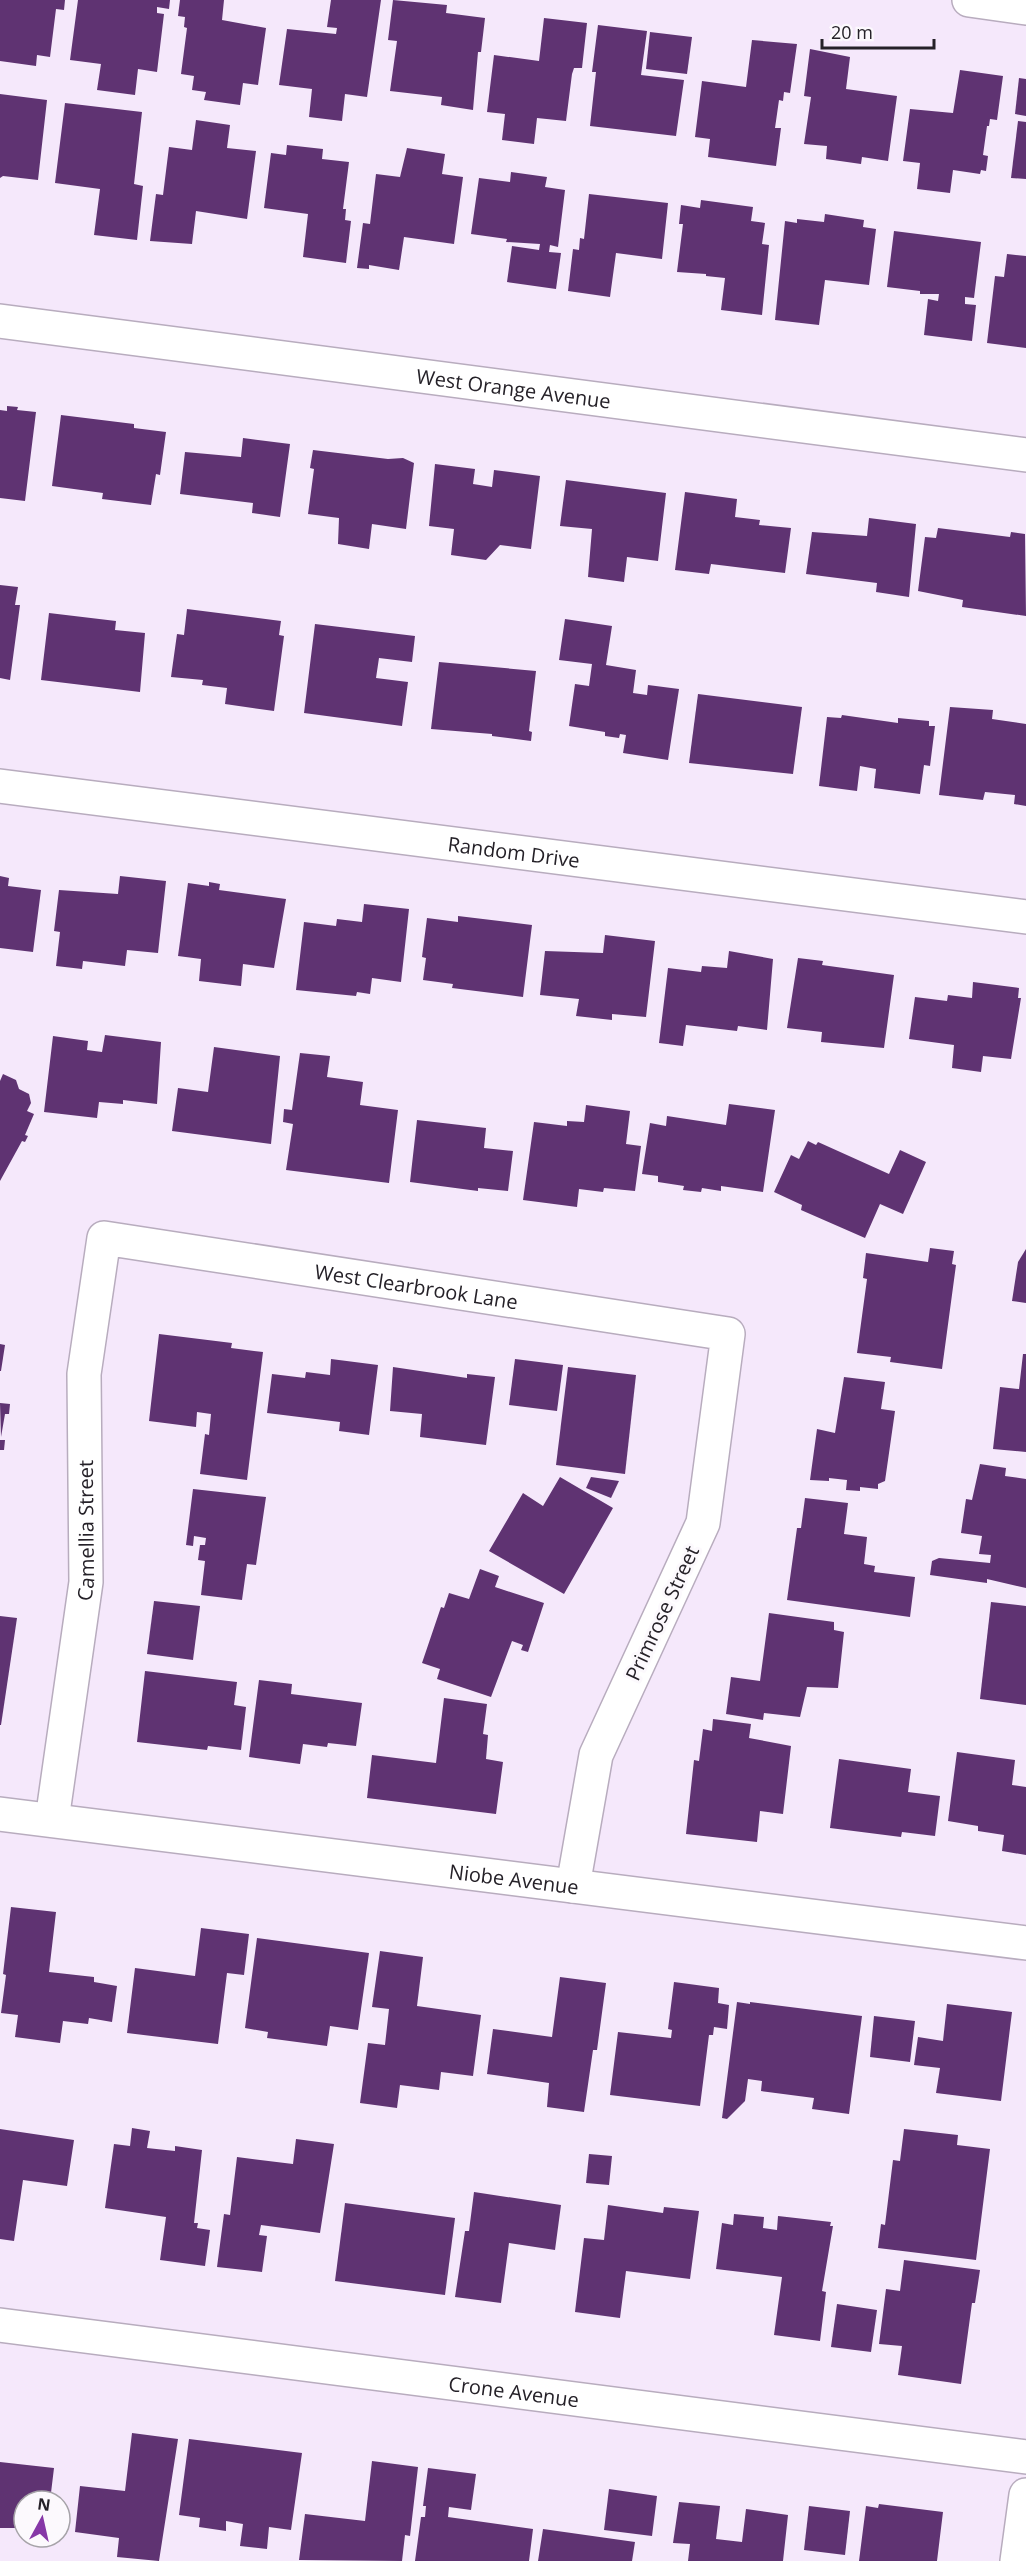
<svg xmlns="http://www.w3.org/2000/svg" width="1026" height="2561" viewBox="0 0 1026 2561" font-family="'Open Sans',sans-serif">
	<rect width="100%" height="100%" fill="#f5e8fb"/>
	<g fill="#5f3372">
		<path d="M0,0H65L64,10L56,9L50,57L37,55L36,66L0,61Z"/>
		<path d="M78,0H170L169,9L157,7V13L164,14L157,72L138,69L135,95L97,90L101,64L70,60Z"/>
		<path d="M180,0H224L222,20L266,28L258,85L243,83L240,105L204,100L206,92L192,90L194,76L181,74L187,28L184,27L185,17L178,16Z"/>
		<path d="M331,0H381L367,97L345,94L342,121L309,117L312,89L279,85L287,29L336,34L337,28L327,27Z"/>
		<path d="M393,0L447,5L446,13L485,18L481,52H478L473,110L441,105L442,97L390,91L397,41L388,40Z"/>
		<path d="M544,18L587,23L582,68H574L572,74L566,121L537,118L534,144L502,140L505,114L487,112L494,55L539,61Z"/>
		<path d="M598,25L647,31L641,75L684,80L676,136L590,126L596,72H592Z"/>
		<path d="M650,32L692,37L687,74L646,69Z"/>
		<path d="M752,40L797,44L790,93L784,92L783,101L779,100L775,128H781L776,166L708,157L710,139L695,137L702,81L746,87Z"/>
		<path d="M810,49L850,57L846,89L897,96L888,161L862,157L861,164L826,159L827,146L804,144L811,97L804,96Z"/>
		<path d="M960,70L1003,76L997,120L990,119L989,126H987L983,155L988,156L986,171L981,170L980,174L953,170L950,193L917,189L920,163L903,161L910,109L953,113Z"/>
		<path d="M1019,78L1026,79V116L1015,114Z"/>
		<path d="M0,94L47,100L38,180L3,176L0,178Z"/>
		<path d="M65,103L142,112L134,184L143,186L137,240L94,235L100,189L55,183Z"/>
		<path d="M196,120L230,125L227,148L256,151L247,219L196,211L192,244L150,241L156,194L163,195L169,147L192,150Z"/>
		<path d="M1018,121L1026,122V179L1011,178Z"/>
		<path d="M287,145L323,149L322,159L349,162L343,209H346L345,220L351,221L346,263L303,257L308,214L264,208L271,153L286,155Z"/>
		<path d="M407,148L445,154L442,174L463,177L454,244L404,237L399,270L369,265V269L357,268L363,223L370,224L376,174L400,177Z"/>
		<path d="M511,172L547,177L545,187L565,190L558,247L550,245L549,252L561,253L556,289L507,282L512,246L539,250L540,244L506,242L507,239L471,234L479,178L510,182Z"/>
		<path d="M589,194L668,203L662,259L616,253L610,297L568,291L573,249L579,250L580,238L584,239Z"/>
		<path d="M701,200L753,207L751,221L765,223L762,244L769,245L762,315L721,310L725,278L706,276V274L677,272L683,224H679L681,205L700,208Z"/>
		<path d="M825,214L864,220L863,227L876,229L869,285L825,280L819,325L775,320L785,221L797,223V219L824,222Z"/>
		<path d="M894,231L981,242L974,298L965,297V304L976,305L972,341L924,335L928,299L938,301L939,294H920V291L887,287Z"/>
		<path d="M1007,254L1026,256V348L987,343L995,276L1004,277Z"/>
		<path d="M7,406L18,407L17,410L36,412L25,501L0,498V410L7,411Z"/>
		<path d="M61,415L134,424V428L166,432L160,475L156,474L151,505L102,499L103,493L52,486Z"/>
		<path d="M243,438L290,444L280,517L252,513L253,503L180,494L185,452L241,457Z"/>
		<path d="M313,450L388,459L403,458L414,463L406,529L372,524L369,549L338,544L339,518L308,514L314,469L310,468Z"/>
		<path d="M435,464L475,469L473,484L492,487L494,470L540,476L531,549L500,545L486,560L451,555L454,529L429,526Z"/>
		<path d="M566,480L666,493L658,561L627,557L624,582L588,577L592,529L560,526Z"/>
		<path d="M685,492L737,499L735,517L760,520L759,525L791,528L785,573L711,564L709,574L675,570Z"/>
		<path d="M869,518L916,524L909,597L876,592L877,583L806,574L812,532L867,536Z"/>
		<path d="M938,528L1010,537L1011,532L1025,534L1026,616L962,607L963,600L918,591L925,537L936,538Z"/>
		<path d="M0,585L18,587L15,605H20L10,680L0,678Z"/>
		<path d="M187,609L281,621L279,635L284,636L274,711L225,704L227,688L202,685L203,680L171,677L177,634L184,635Z"/>
		<path d="M49,613L116,621L115,630L145,633L140,692L41,680Z"/>
		<path d="M565,619L612,626L606,665L636,670L633,693L647,695L648,685L679,689L668,760L623,753L626,735L620,734L619,738L605,736V732L569,726L575,684L589,686L592,664L559,660Z"/>
		<path d="M315,624L415,636L412,662L379,658L376,678L408,682L402,726L304,713Z"/>
		<path d="M439,662L536,671L529,731L532,732L531,741L492,736V734L431,729Z"/>
		<path d="M698,694L802,707L793,774L689,763Z"/>
		<path d="M950,707L993,710L992,719L1026,724V806L1014,804L1015,795L985,792L983,800L939,795Z"/>
		<path d="M842,715L898,723V718L929,721V726H935L930,766L924,765L920,794L874,788L876,769L860,766L857,791L819,786L827,717L841,718Z"/>
		<path d="M0,876L9,878L8,886L41,890L33,952L0,948Z"/>
		<path d="M120,876L166,881L158,953L127,950L125,966L83,961L82,969L56,966L60,932L54,931L59,890L118,894Z"/>
		<path d="M209,882L220,884L219,890L286,899L274,968L243,964L241,986L199,981L201,959L178,956L188,883L209,886Z"/>
		<path d="M364,904L409,909L401,982L372,978L370,994L357,992L356,996L296,990L304,922L336,926L337,919L362,922Z"/>
		<path d="M458,916L532,925L523,997L452,988L453,984L423,980L426,958L422,957L427,918L458,922Z"/>
		<path d="M605,935L655,941L646,1017L612,1014V1020L576,1016L579,999L540,995L545,951L603,953Z"/>
		<path d="M729,951L773,959L767,1030L738,1026L737,1031L686,1025L683,1046L659,1043L668,968L701,972L702,966L727,968Z"/>
		<path d="M798,958L823,961L822,965L894,975L884,1048L821,1042L822,1032L787,1028Z"/>
		<path d="M973,982L1019,988L1018,998H1021L1011,1059L983,1056L981,1072L952,1068L954,1045L909,1039L915,997L947,1001L948,995L972,998Z"/>
		<path d="M105,1035L161,1042L157,1104L123,1100V1104L99,1102L97,1118L44,1112L53,1036L88,1041L87,1050L102,1052Z"/>
		<path d="M214,1047L280,1056L271,1144L172,1131L178,1088L208,1092Z"/>
		<path d="M300,1053L330,1056L327,1077L363,1082L360,1105L398,1110L389,1183L286,1170L293,1124L283,1122L284,1109L292,1110Z"/>
		<path d="M3,1074L16,1080L19,1089L29,1094L31,1103L27,1111L34,1114L25,1135L28,1136L25,1142L22,1141L0,1181V1081Z"/>
		<path d="M729,1104L775,1110L763,1192L721,1186V1191L702,1188L701,1192L683,1190L684,1186L658,1182V1176L642,1174L650,1123L666,1126L667,1116L726,1125Z"/>
		<path d="M586,1105L630,1111L626,1144L641,1146L635,1191L604,1188L603,1192L579,1189L577,1207L523,1200L534,1122L567,1126V1121L584,1122Z"/>
		<path d="M417,1120L486,1128L484,1148L513,1151L508,1191L478,1188V1191L410,1182Z"/>
		<path d="M808,1141L816,1145L818,1142L889,1174L900,1150L926,1162L903,1214L880,1204L865,1238L801,1210L802,1205L774,1192L791,1155L799,1159Z"/>
		<path d="M930,1248L954,1251L952,1264L956,1265L942,1369L890,1362L891,1357L857,1353L867,1279L863,1278L866,1253L928,1262Z"/>
		<path d="M1026,1249V1303L1012,1301L1018,1262Z"/>
		<path d="M159,1334L232,1343L231,1348L263,1352L247,1480L200,1474L205,1434L209,1435L211,1414L197,1412L196,1427L149,1421Z"/>
		<path d="M0,1344L5,1345L1,1371H0Z"/>
		<path d="M1023,1354H1026V1452L993,1449L1000,1387L1019,1389Z"/>
		<path d="M331,1359L378,1365L369,1435L339,1431L340,1422L267,1413L272,1374L305,1378L306,1372L330,1375Z"/>
		<path d="M515,1359L563,1365L557,1411L509,1405Z"/>
		<path d="M393,1367L467,1378V1374L495,1377L486,1445L420,1437L422,1414L390,1411Z"/>
		<path d="M568,1367L636,1375L625,1474L556,1465Z"/>
		<path d="M844,1377L885,1382L881,1409L895,1411L885,1481L878,1484V1489L860,1487V1491L846,1490L847,1480L829,1478V1481L810,1480L817,1429L835,1433Z"/>
		<path d="M0,1403L10,1404L9,1414H5L1,1437Z"/>
		<path d="M0,1440H5L4,1450H0Z"/>
		<path d="M980,1464L1006,1468L1005,1476L1026,1479V1588L987,1579V1583L930,1575L932,1561L939,1558L990,1563L991,1555L979,1554L982,1536L961,1533L966,1499L972,1500Z"/>
		<path d="M560,1477L613,1508L564,1594L489,1551L523,1493L543,1506Z"/>
		<path d="M591,1477L619,1481L611,1498L586,1488Z"/>
		<path d="M193,1489L266,1497L256,1565L247,1564L242,1600L201,1595L205,1561L198,1560L200,1545H205L206,1538L194,1536L193,1546L186,1545Z"/>
		<path d="M805,1498L848,1503L844,1534L867,1537L864,1564L875,1566L874,1572L915,1577L910,1617L787,1600L797,1528H801Z"/>
		<path d="M480,1569L499,1576L495,1587L544,1603L528,1652L521,1650L523,1645L512,1641L491,1697L437,1679L440,1669L422,1663L441,1607L444,1608L449,1593L469,1599Z"/>
		<path d="M154,1601L200,1606L193,1660L147,1654Z"/>
		<path d="M991,1602L1026,1606V1705L980,1699Z"/>
		<path d="M769,1613L834,1622V1630L844,1632L838,1688L807,1687L800,1717L764,1713L763,1720L726,1714L731,1677L760,1681Z"/>
		<path d="M0,1616L17,1618L1,1725H0Z"/>
		<path d="M145,1671L237,1682L234,1705L246,1707L241,1750L208,1746L207,1750L137,1742Z"/>
		<path d="M259,1680L292,1684L291,1694L362,1703L356,1746L328,1743L327,1747L303,1744L300,1764L249,1757Z"/>
		<path d="M444,1698L487,1704L483,1734L488,1735L486,1759L503,1762L496,1814L367,1798L372,1755L436,1763Z"/>
		<path d="M713,1719L751,1724L749,1738L791,1746L783,1814L760,1811L757,1842L686,1834L694,1760L699,1761L703,1729L712,1731Z"/>
		<path d="M957,1752L1015,1760L1012,1785L1026,1787V1855L1002,1851L1004,1835L978,1831V1826L948,1821Z"/>
		<path d="M839,1759L911,1769L908,1792L940,1796L935,1836L902,1832L901,1837L830,1828Z"/>
		<path d="M11,1907L56,1912L49,1972L94,1977V1982L117,1986L112,2022L89,2018L88,2024L63,2021L60,2043L15,2037L18,2015L1,2013L6,1975L3,1974Z"/>
		<path d="M201,1928L249,1934L244,1975L227,1973L218,2044L127,2033L135,1968L195,1976Z"/>
		<path d="M257,1938L369,1953L358,2030L330,2026L327,2046L267,2038L268,2032L245,2028Z"/>
		<path d="M380,1951L423,1957L417,2006L481,2015L473,2076L441,2072L439,2090L400,2085L397,2108L360,2103L368,2043L385,2045L389,2009L372,2007Z"/>
		<path d="M560,1977L606,1983L597,2050H593L584,2112L547,2107L549,2083L487,2074L493,2029L552,2037Z"/>
		<path d="M674,1982L719,1988L718,2003L729,2005L727,2029L714,2027L713,2035H709L700,2106L610,2095L618,2032L671,2038L672,2030L668,2029Z"/>
		<path d="M737,2002L750,2004V2002L862,2016L849,2114L812,2109L814,2098L761,2091L762,2081L748,2079L745,2101L727,2119L722,2118Z"/>
		<path d="M947,2004L1012,2012L1001,2101L936,2093L940,2068L914,2065L918,2037L943,2041Z"/>
		<path d="M874,2016L915,2021L910,2062L870,2057Z"/>
		<path d="M132,2128L150,2131L147,2148L175,2151V2146L202,2150L194,2223H198L197,2228L210,2230L205,2266L160,2260L166,2217L105,2208L114,2144L130,2146Z"/>
		<path d="M0,2129L74,2140L67,2186L23,2180L14,2241L0,2239Z"/>
		<path d="M904,2129L958,2135L957,2145L990,2149L976,2260L878,2248L881,2224L885,2225L893,2160L900,2161Z"/>
		<path d="M296,2139L334,2144L320,2233L261,2225L259,2235L267,2236L262,2272L217,2267L224,2214L230,2215L237,2157L293,2164Z"/>
		<path d="M589,2154L612,2156L609,2185L586,2183Z"/>
		<path d="M474,2192L561,2205L555,2250L509,2243L501,2303L455,2297L465,2231H469Z"/>
		<path d="M345,2203L455,2218L445,2295L335,2281Z"/>
		<path d="M608,2205L663,2213L664,2207L699,2211L690,2279L626,2271L620,2318L575,2312L584,2238L604,2240Z"/>
		<path d="M734,2214L764,2217L763,2228L777,2230L778,2216L831,2222L830,2226H833L822,2291L826,2292L820,2341L774,2335L782,2277L716,2269L722,2223L733,2225Z"/>
		<path d="M904,2260L980,2270L975,2303H972L961,2384L898,2375L902,2346L879,2344L886,2289L900,2291Z"/>
		<path d="M837,2304L877,2310L871,2352L831,2347Z"/>
		<path d="M132,2433L178,2439L159,2561L117,2557L119,2538L75,2532L80,2486L125,2491Z"/>
		<path d="M189,2439L302,2453L291,2530L269,2527L267,2549L240,2546L243,2524L226,2521V2531L199,2527L200,2518L179,2515Z"/>
		<path d="M372,2461L418,2467L410,2536L405,2535L402,2561L299,2560L305,2514L365,2521Z"/>
		<path d="M0,2462L54,2468L50,2501H24V2528H0Z"/>
		<path d="M428,2468L476,2474L471,2510L449,2507L448,2517L533,2529L529,2561H415L421,2517H425L426,2506H423Z"/>
		<path d="M609,2489L657,2496L652,2536L604,2530Z"/>
		<path d="M679,2502L720,2506L716,2539L742,2542L746,2509L788,2515L783,2561H688L690,2544L673,2543Z"/>
		<path d="M879,2504L943,2512L937,2561H859L866,2506L878,2508Z"/>
		<path d="M809,2506L850,2511L845,2555L804,2550Z"/>
		<path d="M543,2529L635,2542L632,2561H538Z"/>
	</g>
	<g fill="none" stroke-linecap="round" stroke-linejoin="round">
		<g stroke="#b8acbe" stroke-width="36">
			<g id="minor">
				<path d="M969,0L1026,8"/>
				<path id="s1" d="M0,786L1026,917"/>
				<path id="s2" d="M0,1814L1026,1943"/>
				<path id="s3" d="M52,1820L86,1582L84,1374L104,1238L728,1334L703,1523L596,1755L573,1886"/>
				<path id="s4" d="M0,2325L1026,2457"/>
				<path d="M1017,2561L1026,2495"/>
			</g>
		</g>
		<g stroke="#b8acbe" stroke-width="36">
			<g id="tertiary">
				<path id="s5" d="M0,321L1026,455"/>
			</g>
		</g>
		<use href="#minor" stroke="#fff" stroke-width="33"/>
		<use href="#tertiary" stroke="#fff" stroke-width="33"/>
	</g>
	<g text-anchor="middle" dominant-baseline="central" stroke-width="6" stroke-linejoin="round" paint-order="stroke">
		<g font-size="20" fill="#252128" stroke="#fcf9fd">
			<text stroke="none"><textPath href="#s5" startOffset="518">West Orange Avenue</textPath></text>
			<text stroke="none"><textPath href="#s1" startOffset="518">Random Drive</textPath></text>
			<text stroke="none"><textPath href="#s3" startOffset="902">West Clearbrook Lane</textPath></text>
			<text stroke="none"><textPath href="#s3" startOffset="292">Camellia Street</textPath></text>
			<text transform="translate(662 1613) rotate(-65)">Primrose Street</text>
			<text stroke="none"><textPath href="#s2" startOffset="518">Niobe Avenue</textPath></text>
			<text stroke="none"><textPath href="#s4" startOffset="518">Crone Avenue</textPath></text>
		</g>
	</g>
	<g transform="translate(42 2519) rotate(8)"><circle r="28" fill="#fcf9fd" stroke="#a6a3a8" stroke-width="1.5"/>
	<path d="M0-4.5L10 22L0 15L-10 22Z" fill="#8637a7"/>
	<text y="-9" font-size="16" font-weight="bold" text-anchor="middle" fill="#252128">N</text>
	</g>
	<path d="M822 39v9h112v-9" fill="none" stroke="#252128" stroke-width="3"/>
	<text x="831" y="39" font-size="18" fill="#252128" stroke="#fcf9fd" stroke-width="4.5" paint-order="stroke">20 m</text>
</svg>
